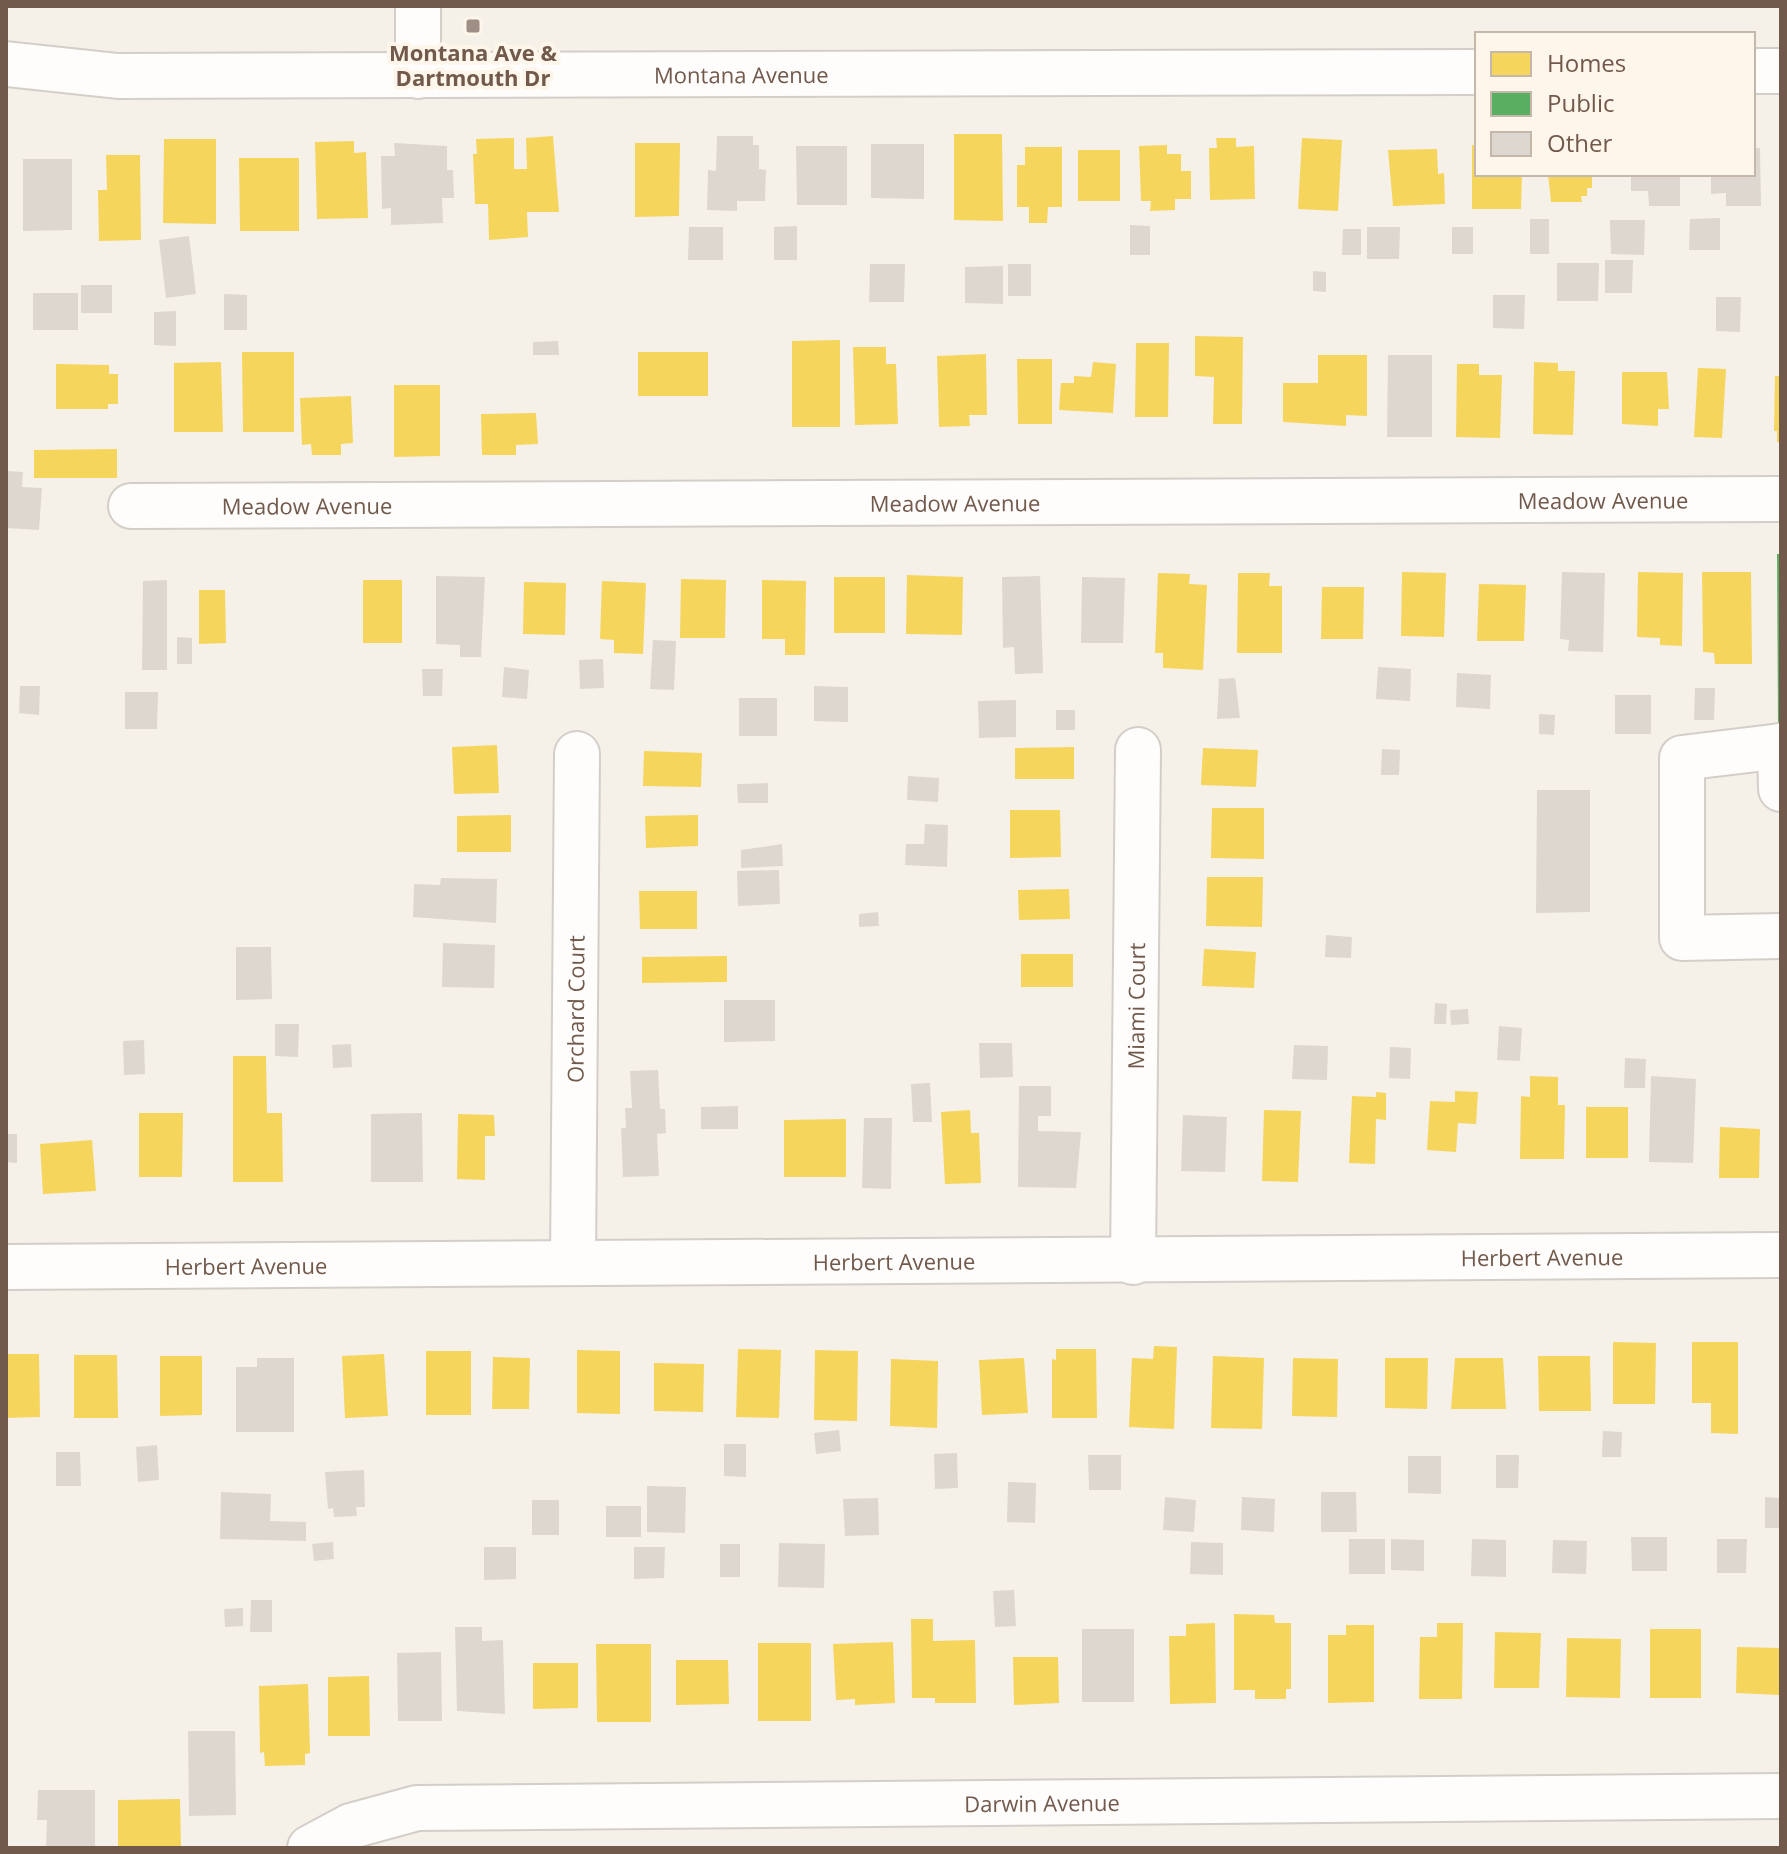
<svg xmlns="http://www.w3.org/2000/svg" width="1787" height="1854" viewBox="0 0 1787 1854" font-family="'Open Sans',sans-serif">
	<rect width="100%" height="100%" fill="#f5f1e9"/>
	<g fill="#f6d55c">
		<path d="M954,134H1002L1003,221L954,220Z"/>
		<path d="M553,136L559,212H527L528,237L489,240L488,204H475L473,154H477L476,139L514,138V169H527L526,138Z"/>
		<path d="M1216,138H1236V147L1254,146L1255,199L1210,200L1209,148H1217Z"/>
		<path d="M1302,138L1342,140L1338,211L1298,209Z"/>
		<path d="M164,139H216V224L163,223Z"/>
		<path d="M354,141V153L366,152L368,218L317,219L315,142Z"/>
		<path d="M635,143H680L679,216L635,217Z"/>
		<path d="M1167,145V154H1181V171H1191V199H1175V210L1150,211L1151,201H1141L1139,146Z"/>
		<path d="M1472,145H1477V174H1522L1521,209H1472Z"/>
		<path d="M1025,147H1062V207H1048L1047,223H1029V207H1017V165H1025Z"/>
		<path d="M1437,149L1438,174L1444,173L1445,204L1393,206L1388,150Z"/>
		<rect x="1078" y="150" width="42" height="51"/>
		<path d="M106,155H140L141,240L99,241L98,190H107Z"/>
		<path d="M239,158H299V231H240Z"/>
		<path d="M1548,174H1592V188H1587V196H1581L1582,202H1551Z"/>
		<path d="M1195,336L1243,337L1242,424H1213L1214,377L1195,376Z"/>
		<path d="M840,340V427H792V341Z"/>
		<path d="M1136,343H1169L1168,417H1135Z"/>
		<path d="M853,347H886V364H896L898,424L855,425Z"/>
		<path d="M242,352H294V432H243Z"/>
		<rect x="638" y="352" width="70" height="44"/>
		<path d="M986,354L987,415H969L970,426L939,427L937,356Z"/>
		<path d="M1318,355H1367V416L1346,415V426L1283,422V383H1318Z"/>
		<path d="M1017,359H1052V424H1018Z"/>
		<path d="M221,362L223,432H174V363Z"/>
		<path d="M1093,362L1116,364L1113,413L1059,410L1061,383H1074V376L1091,377Z"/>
		<path d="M1534,362L1558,363V371H1575L1573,435L1533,434Z"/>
		<path d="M56,364L109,365V374H118V404H108V409H56Z"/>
		<path d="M1457,364H1479V375H1502L1500,438L1456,437Z"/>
		<path d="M1698,368L1726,369L1722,438L1694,437Z"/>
		<path d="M1622,372H1667L1669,409H1658V426L1622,424Z"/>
		<path d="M1775,376H1781V443L1777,442V431H1774Z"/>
		<path d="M394,385H440V456L394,457Z"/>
		<path d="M351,396L353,443L341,444V455H312L311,444L302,445L300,398Z"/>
		<path d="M536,413L538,444L516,445V455H482L481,414Z"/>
		<path d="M117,449V478H34V450Z"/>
		<path d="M1402,572L1446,573L1444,637L1401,636Z"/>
		<path d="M1638,572L1683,573L1682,646L1660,645V638L1637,637Z"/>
		<path d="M1702,572H1751L1752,664H1715L1714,653L1703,652Z"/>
		<path d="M1158,573L1190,574L1189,584L1207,585L1203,670L1163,668V653H1155Z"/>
		<path d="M1238,573H1270L1269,586H1282V653H1237Z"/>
		<path d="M907,575L963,577L962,635L906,634Z"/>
		<rect x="834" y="577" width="51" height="56"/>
		<path d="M681,579L726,580L725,638H680Z"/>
		<rect x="363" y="580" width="39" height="63"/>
		<path d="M762,580L806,581L805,655H785V639H762Z"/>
		<path d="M602,581L646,583L643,654L614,653V640L600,639Z"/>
		<path d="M524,582L566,583L565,635L523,634Z"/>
		<path d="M1479,584L1526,585L1524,641H1477Z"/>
		<path d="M1322,587H1364L1363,639H1321Z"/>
		<path d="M199,590H225L226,643L199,644Z"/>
		<path d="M497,745L499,793L454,794L452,747Z"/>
		<path d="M1074,747V779H1015V748Z"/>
		<path d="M1203,748L1258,750L1256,787L1201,785Z"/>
		<path d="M644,751L702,753L701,787L643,786Z"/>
		<path d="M1212,808H1264V859L1211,858Z"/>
		<path d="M1010,810H1060L1061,857L1010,858Z"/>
		<path d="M511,815V852H457V816Z"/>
		<path d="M698,815V846L646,848L645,816Z"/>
		<path d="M1207,877H1263L1262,927L1206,926Z"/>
		<path d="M1069,889L1070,919L1019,920L1018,890Z"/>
		<path d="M639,891H697V929H640Z"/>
		<path d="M1204,949L1256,952L1254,988L1202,986Z"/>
		<rect x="1021" y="954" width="52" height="33"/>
		<path d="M727,956V982L642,983V957Z"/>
		<path d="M233,1056H266L267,1113H282L283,1182H233Z"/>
		<path d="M1530,1076L1558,1077V1105H1565L1564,1159H1520L1521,1096L1530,1097Z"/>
		<path d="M1455,1091L1478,1092L1476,1124L1458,1123L1456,1152L1427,1150L1430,1101L1455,1102Z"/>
		<path d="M1376,1092L1386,1093V1120L1376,1119L1375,1164L1349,1163L1352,1096L1376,1097Z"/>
		<rect x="1586" y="1107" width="42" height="51"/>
		<path d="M970,1110L971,1133H979L981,1183L945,1184L941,1112Z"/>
		<path d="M1264,1110L1301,1111L1298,1182L1262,1181Z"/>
		<path d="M139,1113H183L182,1177H139Z"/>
		<path d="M458,1114L494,1115L495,1136H485V1180L457,1179Z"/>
		<path d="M846,1119V1177H784V1120Z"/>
		<path d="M1720,1127L1760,1129L1759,1178H1719Z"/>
		<path d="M92,1140L96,1191L43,1194L40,1144Z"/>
		<path d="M1613,1342L1656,1343L1655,1404H1613Z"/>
		<path d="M1692,1342H1738V1434L1711,1433V1403H1692Z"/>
		<path d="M1154,1346L1177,1347L1174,1429L1129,1427L1132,1358L1153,1359Z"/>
		<path d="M738,1349L781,1350L779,1418L736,1417Z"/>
		<path d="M1056,1349H1096L1097,1418H1052V1359L1056,1360Z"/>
		<path d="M577,1350L620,1351V1414L577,1413Z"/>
		<path d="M815,1350L858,1351L857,1421L814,1420Z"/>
		<rect x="426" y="1351" width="45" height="64"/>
		<path d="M6,1354H39L40,1417L6,1418Z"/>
		<path d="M384,1354L388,1416L345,1418L342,1356Z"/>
		<path d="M74,1355H117L118,1418H74Z"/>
		<path d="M160,1356H202V1415L160,1416Z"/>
		<path d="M1213,1356L1264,1358L1262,1429L1211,1428Z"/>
		<path d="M1538,1356H1590L1591,1411H1539Z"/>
		<path d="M493,1357L530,1358L529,1409H492Z"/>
		<path d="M1024,1358L1028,1413L982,1415L979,1360Z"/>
		<path d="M1293,1358L1338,1359L1337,1417L1292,1416Z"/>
		<path d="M1385,1358H1428L1427,1409L1385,1408Z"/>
		<path d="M1455,1358H1503L1506,1409H1451Z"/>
		<path d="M891,1359L938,1361L937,1428L890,1426Z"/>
		<path d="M654,1363L704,1364L703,1412L654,1411Z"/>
		<path d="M1234,1614L1274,1615L1275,1623H1291V1689H1286V1699H1255V1690H1234Z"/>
		<path d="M911,1619H933V1641L975,1640L976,1703H935V1698H912Z"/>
		<path d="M1215,1623L1216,1703L1170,1704L1169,1636H1186V1624Z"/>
		<path d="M1437,1623H1463L1462,1699H1419L1420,1637H1437Z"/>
		<path d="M1346,1625H1374V1702L1328,1703V1635H1346Z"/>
		<rect x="1650" y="1629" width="51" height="69"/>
		<path d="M1495,1632L1541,1633L1539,1688H1494Z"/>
		<path d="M1567,1638L1621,1639L1620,1698L1566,1697Z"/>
		<path d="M893,1642L895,1703L855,1705V1699L836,1700L833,1644Z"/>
		<rect x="758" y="1643" width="53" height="78"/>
		<path d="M596,1644H651V1722H597Z"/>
		<path d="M1737,1647L1781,1648V1695L1736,1693Z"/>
		<path d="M1013,1657H1058L1059,1703L1014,1705Z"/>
		<path d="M676,1660H728L729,1704L676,1705Z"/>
		<path d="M533,1663H578V1708L533,1709Z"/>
		<path d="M369,1676L370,1736H328V1677Z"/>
		<path d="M308,1684L310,1753L305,1754V1765L265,1766L264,1752L260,1753L259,1686Z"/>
		<path d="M180,1799L181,1848H118V1800Z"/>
	</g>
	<path fill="#5aae61" d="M1777,554H1781V724H1778Z"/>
	<g fill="#ded7cf">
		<path d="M717,136H753V145H759V169L766,170L765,201H737V211L707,210L708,170L716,171Z"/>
		<path d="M394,143L447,146V170H453L454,198H442L443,223L391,225V208L382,209L381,156H395Z"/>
		<path d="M871,144H924V199L871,198Z"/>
		<path d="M796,146H847V205H797Z"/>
		<path d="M1753,148H1760L1761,206H1726V193L1711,194V174H1753Z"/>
		<path d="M23,159H72V230L23,231Z"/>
		<path d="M1631,174H1680V206H1649L1648,191H1631Z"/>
		<path d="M1720,218V250H1689L1690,219Z"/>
		<rect x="1530" y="219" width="19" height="35"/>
		<path d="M1610,220H1645L1644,255L1611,254Z"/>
		<path d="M1130,225L1150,226V255H1130Z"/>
		<path d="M797,226V260H774V227Z"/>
		<path d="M689,227H723V260H688Z"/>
		<path d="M1367,227H1400L1399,259H1367Z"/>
		<rect x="1452" y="227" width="21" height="27"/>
		<path d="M1343,229H1361V255H1342Z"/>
		<path d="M189,236L196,294L166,298L159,240Z"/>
		<path d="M1605,260H1633L1632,293H1605Z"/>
		<path d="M1557,263H1599L1598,301H1557Z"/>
		<path d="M870,264H905L904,302H869Z"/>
		<rect x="1008" y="264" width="23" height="32"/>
		<path d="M1003,266V304L965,303V267Z"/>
		<path d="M1313,271L1326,272V292L1313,291Z"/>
		<rect x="81" y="285" width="31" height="28"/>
		<rect x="33" y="293" width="45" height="37"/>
		<path d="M224,294L247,295V330H224Z"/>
		<path d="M1493,295H1525L1524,329L1493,328Z"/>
		<path d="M1716,297H1741L1740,332L1716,331Z"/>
		<path d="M176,311V346L154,345V312Z"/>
		<path d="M558,341L559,355H533V342Z"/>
		<path d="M1388,355H1432V437H1387Z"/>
		<path d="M7,471L23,472L22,487L42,488L39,530L6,528Z"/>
		<path d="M1562,572L1605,573L1603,652L1568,651L1569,640L1560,639Z"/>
		<path d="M436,576L485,577L481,657H460V645L436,644Z"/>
		<path d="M1040,576L1043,673L1015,674L1014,647L1003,648L1002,577Z"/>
		<path d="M1082,577L1125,578L1123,643H1081Z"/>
		<path d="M167,580V670H142L143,581Z"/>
		<path d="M177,637L192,638V664H177Z"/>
		<path d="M653,640L676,641L674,690L650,689Z"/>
		<path d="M603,659L604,688L580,689L579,660Z"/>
		<path d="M504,667L529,670L527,699L502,697Z"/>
		<path d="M1378,667L1411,669L1410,701L1376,699Z"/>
		<path d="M422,669H443L442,696H423Z"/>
		<path d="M1457,673L1491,675L1490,709L1456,707Z"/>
		<path d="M1235,678L1240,718L1217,719L1219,679Z"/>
		<path d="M20,686H40L39,715L19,713Z"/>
		<path d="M814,686L848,687V722L814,721Z"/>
		<path d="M1695,688H1715L1714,720H1694Z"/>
		<path d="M125,692H158L157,729H125Z"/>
		<rect x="1615" y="695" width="36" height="39"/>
		<rect x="739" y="698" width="38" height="38"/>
		<path d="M1016,700V737L979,738L978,701Z"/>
		<rect x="1056" y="710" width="19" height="20"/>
		<path d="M1539,714L1555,715L1554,735L1539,734Z"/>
		<path d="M1382,749L1400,750L1399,775H1381Z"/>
		<path d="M908,776L939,778L938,802L907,800Z"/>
		<path d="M768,783V803H738L737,784Z"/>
		<path d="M1537,790H1590V912L1536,913Z"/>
		<path d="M925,824L948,825L947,867L905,865L906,844H924Z"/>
		<path d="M782,844L783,866L741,868V850Z"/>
		<path d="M779,870L780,904L738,906L737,871Z"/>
		<path d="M441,878L497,879L496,923L413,917L414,884L440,885Z"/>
		<path d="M878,912L879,926L859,927V914Z"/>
		<path d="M1326,935L1352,937L1351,958L1325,957Z"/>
		<path d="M443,943L495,945L494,988L442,987Z"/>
		<path d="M236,947H271L272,999L236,1000Z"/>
		<path d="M724,1000H775V1041L724,1042Z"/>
		<path d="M1435,1003L1447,1004L1446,1024H1434Z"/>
		<path d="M1468,1009L1469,1024L1451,1025L1450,1010Z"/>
		<path d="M275,1024H299L298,1057L275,1056Z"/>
		<path d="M1499,1026L1522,1028L1520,1061L1497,1060Z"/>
		<path d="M144,1040L145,1074L124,1075L123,1041Z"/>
		<path d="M979,1043H1012L1013,1077L980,1078Z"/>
		<path d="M351,1044L352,1067L333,1068L332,1045Z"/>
		<path d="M1294,1045L1328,1046L1327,1080L1292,1079Z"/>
		<path d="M1390,1047L1411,1048L1410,1079L1389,1078Z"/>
		<path d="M1625,1058L1646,1059L1645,1088H1624Z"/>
		<path d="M658,1070L660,1109H665L666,1133L657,1134L659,1176L623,1177L621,1128H626L625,1108H632L630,1071Z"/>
		<path d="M1651,1076L1696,1079L1693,1163L1649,1162Z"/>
		<path d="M930,1083L932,1122H913L911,1084Z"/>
		<path d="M1019,1086H1051V1116H1038V1131L1081,1132L1076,1188L1018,1187Z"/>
		<path d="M738,1106V1129H701V1107Z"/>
		<path d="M422,1113L423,1182H371V1114Z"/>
		<path d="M1183,1115L1227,1117L1225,1172L1181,1171Z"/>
		<path d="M864,1118H892L891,1189L862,1188Z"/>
		<path d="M6,1134H17V1163L6,1162Z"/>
		<path d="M257,1358H294V1432H236V1367H257Z"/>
		<path d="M839,1430L841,1451L816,1454L814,1433Z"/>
		<path d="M1603,1431L1622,1432L1621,1457H1602Z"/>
		<path d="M724,1444H746V1477L724,1476Z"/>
		<path d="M157,1445L159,1480L138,1482L136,1447Z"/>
		<path d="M56,1452H80L81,1486H56Z"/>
		<path d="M957,1453L958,1488L935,1489L934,1454Z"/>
		<path d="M1088,1455H1121V1490H1089Z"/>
		<path d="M1496,1455H1519L1518,1488H1496Z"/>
		<path d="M1408,1456H1441V1494L1408,1493Z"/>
		<path d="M364,1470L365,1507H356L357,1516L334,1517L333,1508L328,1509L325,1472Z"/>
		<path d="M1008,1482L1036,1483L1035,1523L1007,1522Z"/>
		<path d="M647,1486L686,1487L685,1533L647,1532Z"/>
		<path d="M221,1492L271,1494L270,1521L306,1522V1541L220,1539Z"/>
		<path d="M1321,1492H1356L1357,1532H1321Z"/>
		<path d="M1165,1497L1196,1500L1194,1532L1163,1530Z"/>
		<path d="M1242,1497L1275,1499L1274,1532L1241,1530Z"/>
		<path d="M1765,1497L1781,1498V1528H1765Z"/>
		<path d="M878,1498L879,1535L845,1536L843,1499Z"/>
		<rect x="532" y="1500" width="27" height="35"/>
		<rect x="606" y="1506" width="35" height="31"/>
		<path d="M1631,1537H1667V1571H1632Z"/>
		<rect x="1349" y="1539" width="36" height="35"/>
		<path d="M1391,1539L1424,1540V1571L1391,1570Z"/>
		<path d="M1472,1539L1506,1540V1577L1471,1576Z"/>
		<path d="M1717,1539H1747L1746,1573H1717Z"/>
		<path d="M1553,1540L1587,1541L1586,1574L1552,1573Z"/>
		<path d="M333,1542L334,1559L314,1561L312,1544Z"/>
		<path d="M1191,1542L1223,1543V1575L1190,1574Z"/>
		<path d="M779,1543L825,1544L824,1588L778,1587Z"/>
		<rect x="720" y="1544" width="20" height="33"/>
		<path d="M484,1547H516V1579L484,1580Z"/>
		<path d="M634,1547H665L664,1578L634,1579Z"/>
		<path d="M1014,1590L1016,1626L995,1627L993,1591Z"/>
		<path d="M251,1600H272V1632H250Z"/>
		<path d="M243,1608V1626L225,1627L224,1609Z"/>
		<path d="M455,1627H482V1641L503,1640L505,1714L457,1711Z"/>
		<rect x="1082" y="1629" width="52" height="73"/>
		<path d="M441,1652L442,1721H398L397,1653Z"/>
		<path d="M188,1731H235L236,1815L189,1816Z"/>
		<path d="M38,1790H95V1848H46L47,1820H37Z"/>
	</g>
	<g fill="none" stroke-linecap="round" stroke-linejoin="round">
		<g stroke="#d4cec8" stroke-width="48">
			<g id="minor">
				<path id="s1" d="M6,64L118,76L1477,72"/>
				<path d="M1753,71H1781"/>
				<path d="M418,76V6"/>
				<path id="s2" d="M131,506L1781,499"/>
				<path d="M1780,746L1781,789"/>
				<path d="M1781,746L1682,758V938L1781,936"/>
				<path id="s3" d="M1133,1262L1138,750"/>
				<path id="s4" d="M573,1263L577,754"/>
				<path id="s5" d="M6,1267L1781,1255"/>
				<path id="s6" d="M310,1848L351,1826L417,1808L1781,1796"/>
			</g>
		</g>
		<use href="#minor" stroke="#fefdfc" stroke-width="44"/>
	</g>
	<rect fill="#9f8e83" stroke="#fef6ea" stroke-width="3" x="465" y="18" width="16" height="16" rx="4"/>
	<g text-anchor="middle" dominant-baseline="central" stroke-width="8" stroke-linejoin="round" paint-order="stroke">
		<g font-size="22" font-weight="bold" fill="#71594c" stroke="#fef6ea">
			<text x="473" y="52">Montana Ave &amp;<tspan x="473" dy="25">Dartmouth Dr</tspan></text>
		</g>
		<g font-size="22" fill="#71594c" stroke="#fef6ea">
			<text stroke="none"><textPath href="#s1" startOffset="736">Montana Avenue</textPath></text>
			<text stroke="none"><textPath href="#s2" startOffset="1472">Meadow Avenue</textPath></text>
			<text stroke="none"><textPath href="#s2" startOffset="824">Meadow Avenue</textPath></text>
			<text stroke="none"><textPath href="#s2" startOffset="176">Meadow Avenue</textPath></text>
			<text stroke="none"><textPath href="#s3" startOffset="256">Miami Court</textPath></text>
			<text stroke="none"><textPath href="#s4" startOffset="254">Orchard Court</textPath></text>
			<text stroke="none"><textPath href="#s5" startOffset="1536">Herbert Avenue</textPath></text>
			<text stroke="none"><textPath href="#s5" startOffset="888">Herbert Avenue</textPath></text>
			<text stroke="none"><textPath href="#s5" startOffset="240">Herbert Avenue</textPath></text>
			<text stroke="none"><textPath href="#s6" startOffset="740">Darwin Avenue</textPath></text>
		</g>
	</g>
	<rect width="1787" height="1854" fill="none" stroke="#71594c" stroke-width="16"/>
	<rect x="1475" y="32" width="280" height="144" fill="#fef6ea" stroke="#c6b7ab" stroke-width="2"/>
	<rect x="1491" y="52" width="40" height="24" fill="#f6d55c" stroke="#c6b7ab" stroke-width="2"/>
	<text x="1547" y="72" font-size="24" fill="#71594c">Homes</text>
	<rect x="1491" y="92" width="40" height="24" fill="#5aae61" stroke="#c6b7ab" stroke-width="2"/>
	<text x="1547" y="112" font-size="24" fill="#71594c">Public</text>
	<rect x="1491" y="132" width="40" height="24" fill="#ded7cf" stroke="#c6b7ab" stroke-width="2"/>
	<text x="1547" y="152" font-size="24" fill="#71594c">Other</text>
</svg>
